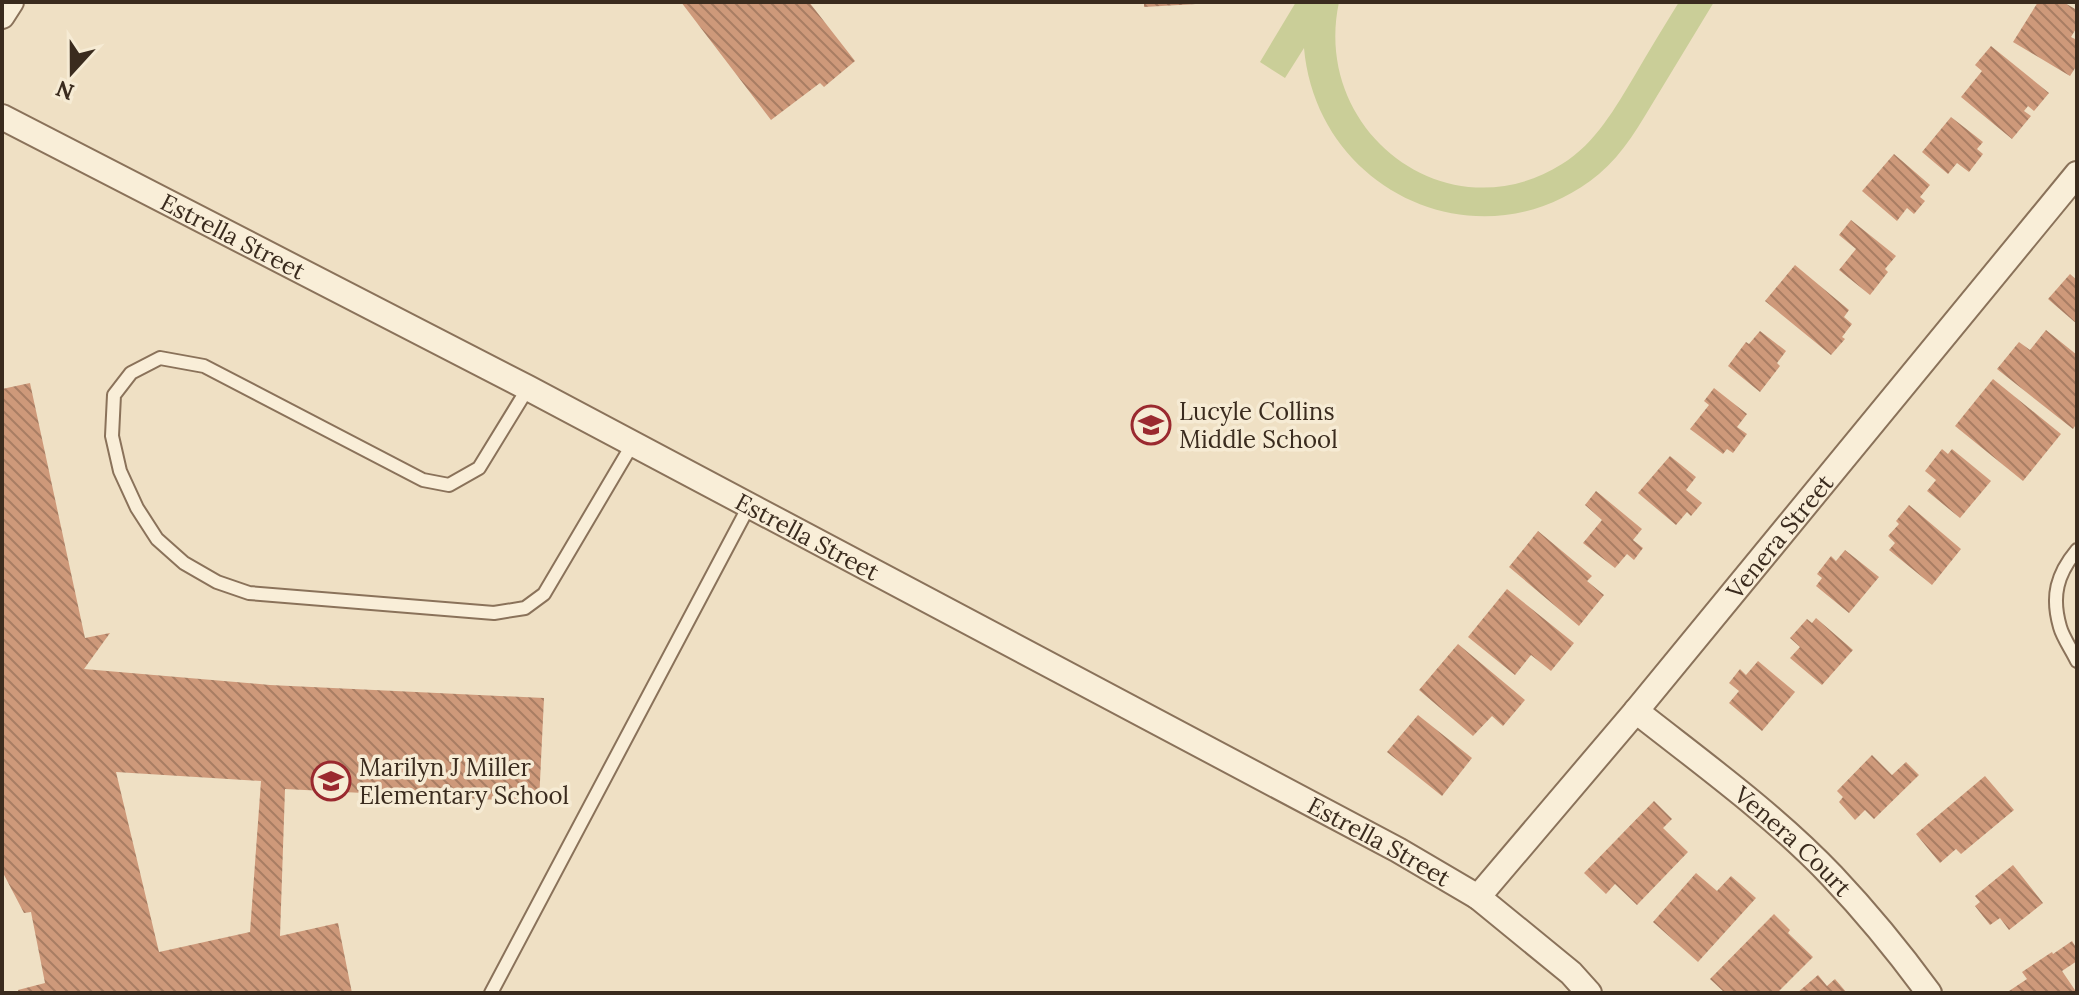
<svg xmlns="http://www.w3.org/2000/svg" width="2079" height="995" viewBox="0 0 2079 995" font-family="Lora,serif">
	<defs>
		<pattern id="building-back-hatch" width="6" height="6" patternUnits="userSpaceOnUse" patternTransform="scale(2)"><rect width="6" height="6" fill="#ce997a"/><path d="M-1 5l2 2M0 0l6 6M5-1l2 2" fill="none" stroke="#a87d63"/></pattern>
	</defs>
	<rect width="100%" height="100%" fill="#efe0c4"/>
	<path fill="#cace98" d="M1296,2H1339C1311,132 1448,236 1562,164C1596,143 1615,108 1635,75C1649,51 1664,26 1679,2H1714C1695,33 1676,65 1657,96C1640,124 1624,153 1599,174C1484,269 1317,194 1304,48L1285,78L1260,62Z"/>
	<g fill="url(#building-back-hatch)" fill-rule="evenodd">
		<path d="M681,2H809L855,61L824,87L820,83L771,120Z"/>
		<path d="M1144,2H1196V4L1144,7Z"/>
		<path d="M2038,2H2063L2077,10V27L2071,37L2077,40V65L2070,76L2013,42Z"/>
		<path d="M1991,46L2049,93L2034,111L2028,106L2024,111L2031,116L2012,139L1961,97L1982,71L1975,65Z"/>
		<path d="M1951,117L1983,142L1977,149L1983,154L1969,172L1957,163L1948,174L1922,152Z"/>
		<path d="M1894,154L1930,185L1920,197L1925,201L1914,214L1907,208L1897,221L1862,191Z"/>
		<path d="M1851,220L1896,256L1885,269L1888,272L1870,295L1839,270L1856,249L1839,235Z"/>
		<path d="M1795,265L1849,310L1844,317L1852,324L1842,337L1845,339L1831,355L1765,301Z"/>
		<path d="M2070,274L2077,280V324L2048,299Z"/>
		<path d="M2046,330L2077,355V423L2073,429L1997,369L2019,342L2030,350Z"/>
		<path d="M1760,331L1786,351L1777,363L1780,366L1760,392L1728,366L1746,342L1749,344Z"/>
		<path d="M1993,379L2061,434L2023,481L1955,426Z"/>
		<path d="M30,383L85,638L110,633L84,669L270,685L544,698L539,802L285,789L280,936L338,923L352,993H19L18,990L45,983L31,912L24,913L2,871V389ZM116,772L261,781L250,932L159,952Z"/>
		<path d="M1714,388L1747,414L1737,427L1747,434L1733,453L1727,449L1723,454L1690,429L1709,405L1704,401Z"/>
		<path d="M1942,449L1948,454L1952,449L1991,481L1960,518L1927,491L1936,480L1925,471Z"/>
		<path d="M1670,456L1696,477L1686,490L1702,503L1691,516L1687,512L1676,525L1638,493Z"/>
		<path d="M1596,491L1642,529L1633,540L1643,548L1634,560L1627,554L1615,568L1583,543L1602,520L1585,505Z"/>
		<path d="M1909,505L1961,549L1932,585L1889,550L1895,543L1888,536L1899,524L1896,521Z"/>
		<path d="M1538,531L1592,576L1587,581L1604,595L1579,626L1509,567Z"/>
		<path d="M1845,550L1879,577L1849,613L1816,586L1822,578L1817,574L1831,556L1836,561Z"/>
		<path d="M1507,589L1574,643L1551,671L1531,655L1515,675L1468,637Z"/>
		<path d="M1816,618L1853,650L1822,685L1790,658L1800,647L1790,638L1807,619L1812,623Z"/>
		<path d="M1458,644L1525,700L1503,726L1492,716L1473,736L1419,690Z"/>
		<path d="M1758,661L1795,692L1762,731L1729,703L1739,691L1729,683L1740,669L1746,675Z"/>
		<path d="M1418,715L1472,758L1442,796L1387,752Z"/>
		<path d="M1872,755L1892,775L1906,762L1919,775L1874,819L1865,810L1855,820L1839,802L1843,797L1837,791Z"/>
		<path d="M1985,776L2014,810L1961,854L1956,849L1940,863L1916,834Z"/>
		<path d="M1654,801L1672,819L1663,828L1688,852L1637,905L1615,884L1606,894L1584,873Z"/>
		<path d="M2013,865L2043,903L2009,930L2000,918L1990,925L1975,906L1980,902L1975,896Z"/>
		<path d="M1696,873L1717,891L1731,876L1756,898L1698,962L1653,922Z"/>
		<path d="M1774,914L1790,930L1788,933L1813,957L1777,993H1725L1710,979Z"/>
		<path d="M2072,941L2077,949V961L2062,971L2077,993H2011L2009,991L2027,979L2022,972L2052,952L2053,954Z"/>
		<path d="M1818,975L1827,986L1835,979L1847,993H1797Z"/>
	</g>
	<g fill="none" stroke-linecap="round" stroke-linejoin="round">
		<g stroke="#8a725a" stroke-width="16">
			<g id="lane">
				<path d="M528,388L479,468L449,485L423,480L204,366L160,358L131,373L114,395L112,436L120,471L137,508L157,539L184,563L217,582L249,593L494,613L525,608L544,594L632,445"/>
				<path d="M2077,550C2057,574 2051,596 2060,627C2063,638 2072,650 2077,661"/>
				<path d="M491,993L749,506"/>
			</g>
		</g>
		<g stroke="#8a725a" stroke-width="28">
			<g id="street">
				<path d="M2,16L11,2"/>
				<path id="s1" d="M2,117L528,388L1398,850L1478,897L1571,973L1589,993"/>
				<path id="s2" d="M1636,711C1702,763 1774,815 1832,876C1867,913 1899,952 1929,993"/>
				<path id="s3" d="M1478,897L1636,711L2077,174"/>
			</g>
		</g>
		<use href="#lane" stroke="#f9eed8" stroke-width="12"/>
		<use href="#street" stroke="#f9eed8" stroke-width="24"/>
	</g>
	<defs>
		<g id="school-ring" transform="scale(2)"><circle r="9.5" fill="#f6ebd4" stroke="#9a292f" stroke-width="1.5"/><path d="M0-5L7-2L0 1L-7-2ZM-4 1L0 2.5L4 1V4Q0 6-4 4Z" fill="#9a292f"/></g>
	</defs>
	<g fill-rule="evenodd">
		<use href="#school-ring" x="1151" y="425"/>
		<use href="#school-ring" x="331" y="781"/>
	</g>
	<g text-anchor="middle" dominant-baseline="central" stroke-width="7" stroke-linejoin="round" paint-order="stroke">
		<g font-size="24" fill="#3a2b1e" stroke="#f6ebd4">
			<text stroke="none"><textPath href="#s1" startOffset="260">Estrella Street</textPath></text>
			<text stroke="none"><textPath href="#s1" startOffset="908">Estrella Street</textPath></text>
			<text stroke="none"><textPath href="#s3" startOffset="470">Venera Street</textPath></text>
			<text stroke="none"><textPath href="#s1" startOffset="1556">Estrella Street</textPath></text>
			<text stroke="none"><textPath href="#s2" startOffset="204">Venera Court</textPath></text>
		</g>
		<g font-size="24" fill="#3a2b1e" stroke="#f6ebd4" text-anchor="start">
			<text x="1179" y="411">Lucyle Collins<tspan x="1179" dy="28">Middle School</tspan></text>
			<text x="359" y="767">Marilyn J Miller<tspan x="359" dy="28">Elementary School</tspan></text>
		</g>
	</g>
	<rect width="2079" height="995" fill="none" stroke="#3a2b1e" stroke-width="8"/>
	<g transform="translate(72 72) rotate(201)" stroke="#f6ebd4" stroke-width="6" paint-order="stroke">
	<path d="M0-6L14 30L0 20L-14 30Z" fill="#3a2b1e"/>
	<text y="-12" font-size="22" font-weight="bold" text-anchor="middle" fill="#3a2b1e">N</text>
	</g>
</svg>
